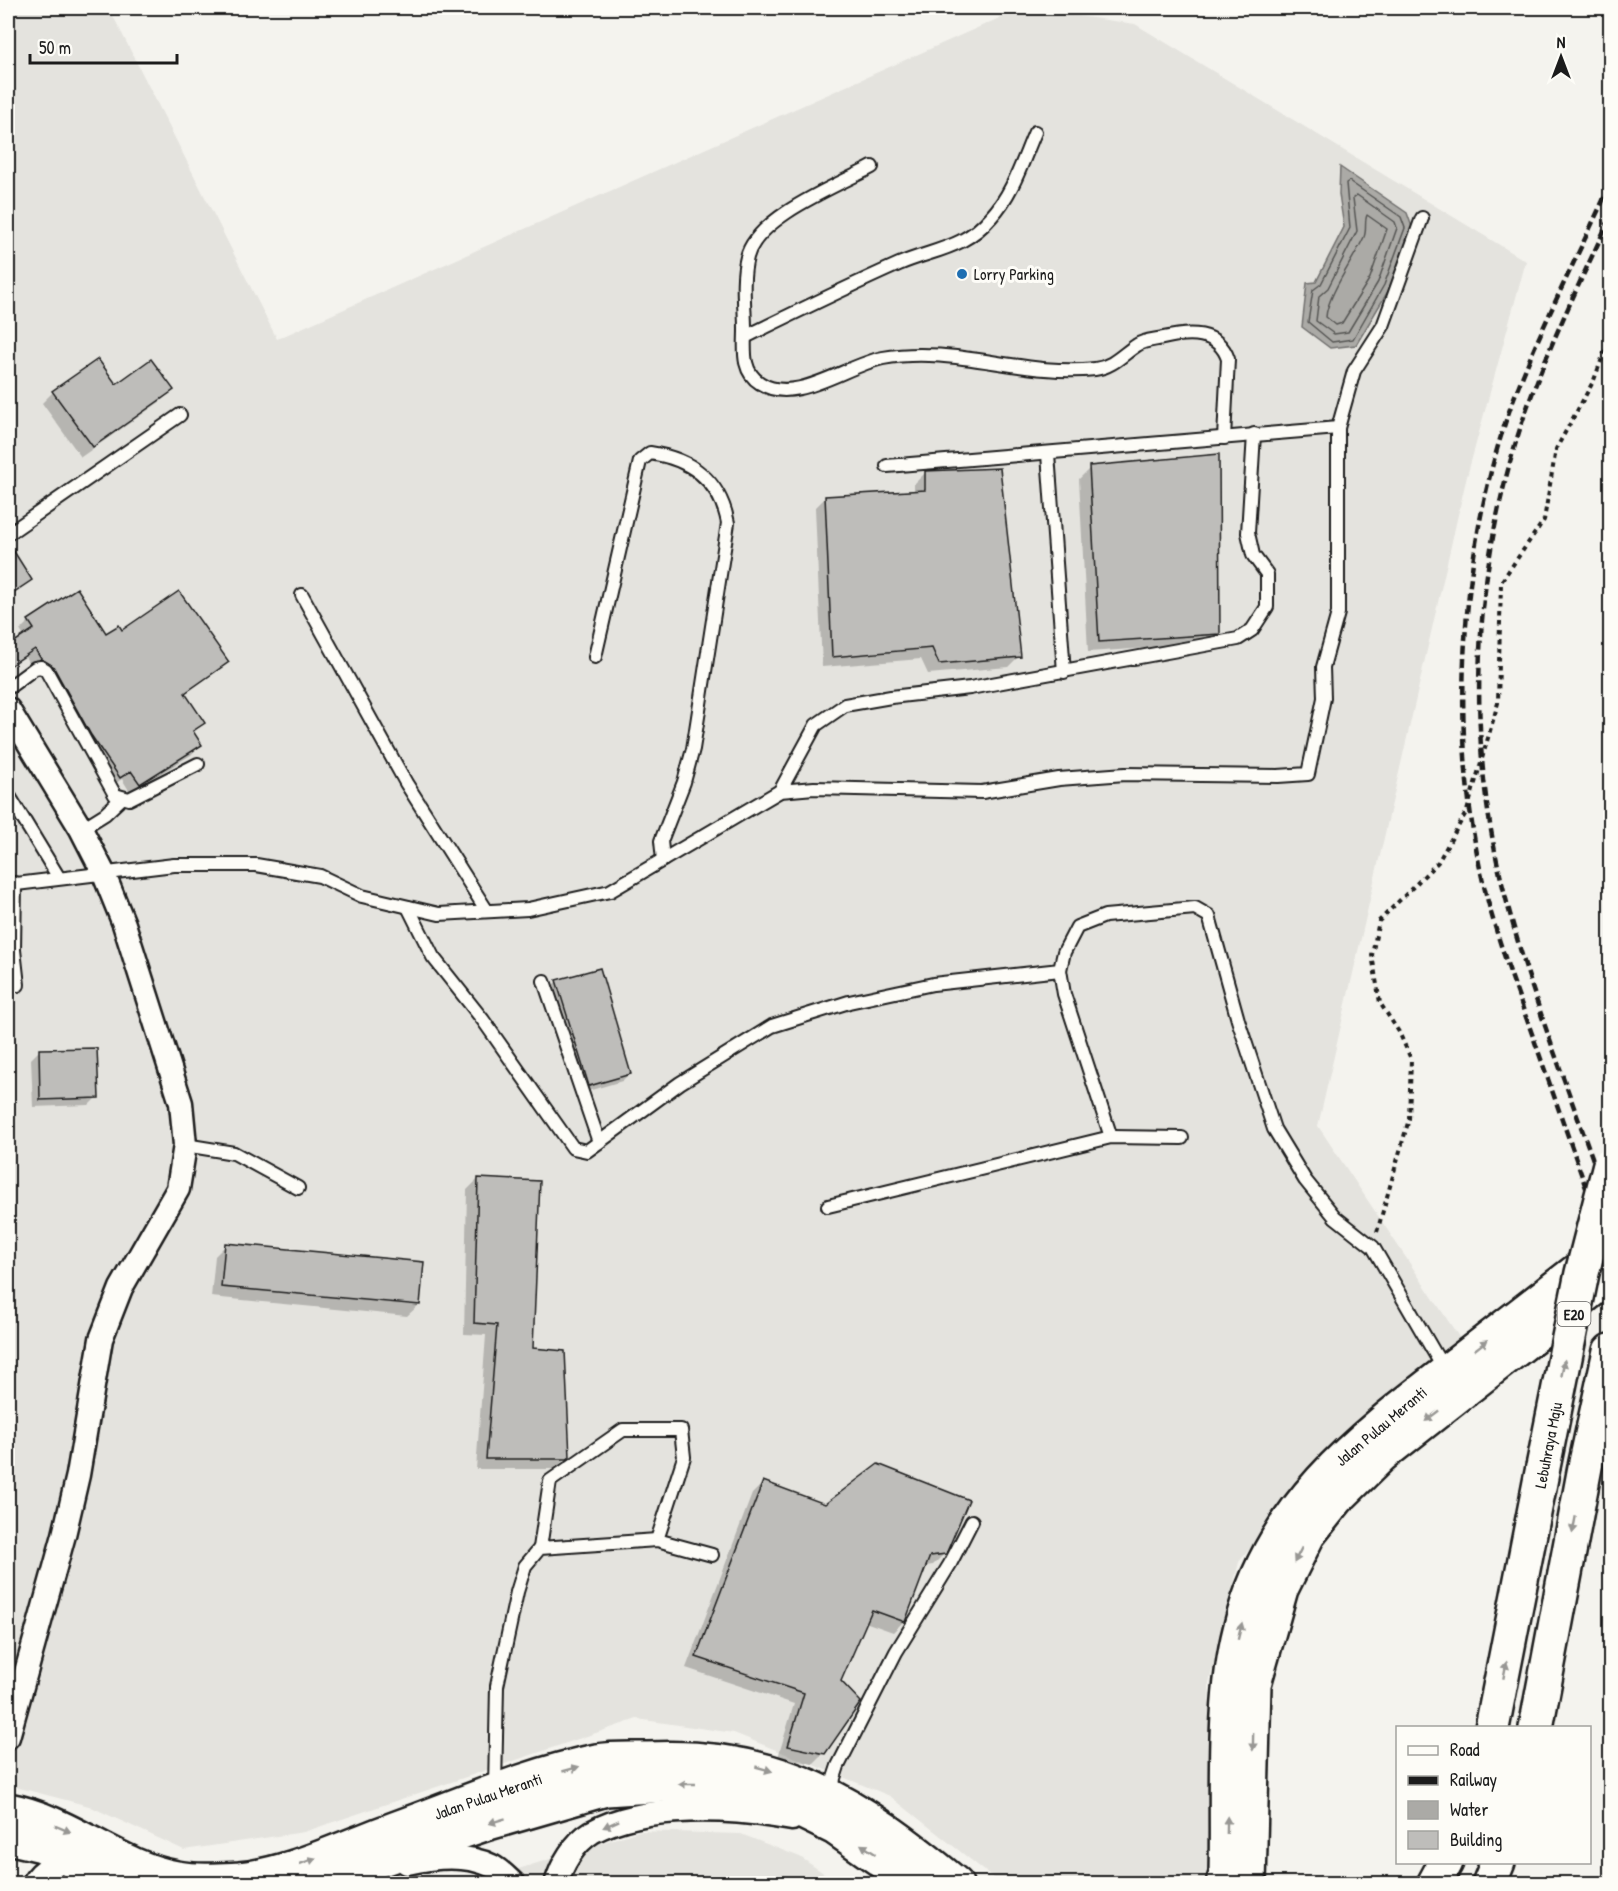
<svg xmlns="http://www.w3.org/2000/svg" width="1618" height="1891" viewBox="0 0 1618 1891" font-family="'Patrick Hand',sans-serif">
	<rect width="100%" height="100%" fill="#f4f3ee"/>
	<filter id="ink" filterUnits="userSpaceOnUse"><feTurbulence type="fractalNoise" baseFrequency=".0167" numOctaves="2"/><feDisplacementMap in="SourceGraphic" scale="12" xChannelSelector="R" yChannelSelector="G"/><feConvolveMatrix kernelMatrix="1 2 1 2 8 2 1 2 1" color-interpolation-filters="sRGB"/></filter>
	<g filter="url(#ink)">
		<g fill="#e4e3de">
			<path d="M8,8H109L277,339L1022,8L1135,24L1526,261L1466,480L1318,1126L1463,1343L1323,1459L1239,1562L1209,1683L1214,1863L1201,1883H1000L890,1796L734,1733L637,1719L304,1832L184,1850L89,1806L8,1785Z"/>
			<path d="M639,1831L741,1834L800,1857L838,1883L471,1884Z"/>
		</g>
		<path fill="#abaaa6" stroke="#72716f" stroke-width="1.5" d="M1340,167L1407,213L1412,227L1390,288L1356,345L1330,348L1302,327L1307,283L1316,282L1344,227L1339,194Z"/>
		<g fill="#0003">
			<path d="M115,386L172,390L161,401L81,457L42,403L53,392Z"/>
			<path d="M1090,468L1219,633L1208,644L1088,652L1079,479Z"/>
			<path d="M925,473L1019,656L1008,667L928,674L921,659L822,667L815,508L826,497L914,493V484Z"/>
			<path d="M16,559L30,580L8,598V564Z"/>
			<path d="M29,621L106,635L122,632L227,662L184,694L203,723L194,732L200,745L191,755L130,792L122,779L110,787L44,675L32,668L25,657L8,668V646L24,637L20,630Z"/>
			<path d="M557,981L630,1073L622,1081L581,1093L549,989Z"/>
			<path d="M39,1051L97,1097L89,1105L33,1107L31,1059Z"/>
			<path d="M478,1179L531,1349L568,1456L555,1469H476L486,1335L464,1334L467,1190Z"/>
			<path d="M226,1245L419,1305L407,1316L211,1297L215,1256Z"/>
			<path d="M763,1483L944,1554L933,1565L925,1566L904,1621L893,1632L865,1622L840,1682L824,1753L813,1764L778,1757L794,1704L686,1668L752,1494Z"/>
		</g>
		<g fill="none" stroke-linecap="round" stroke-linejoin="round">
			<g stroke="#555553" stroke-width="1.5">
				<path d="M1349,181L1401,217L1405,228L1384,285L1353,339L1332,342L1308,322L1313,290L1321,284L1350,228L1346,183Z"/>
				<path d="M1357,195L1395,222L1397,228L1378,282L1348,332L1334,334L1316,321L1319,296L1328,288L1357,231L1353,198Z"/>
				<path d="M1367,215L1387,229L1370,278L1342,323L1336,325L1326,317C1327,296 1354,259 1364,237C1367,230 1364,222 1367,215Z"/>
			</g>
		</g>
		<g fill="#bebdba" stroke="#1c1c1c" stroke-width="1.5">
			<path d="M98,359L116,384L151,359L174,390L93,447L52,391Z"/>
			<path d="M1219,454L1220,634L1099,642L1089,466Z"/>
			<path d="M1000,468L1021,657L939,664L932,648L832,657L825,496L925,490V471Z"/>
			<path d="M8,542L32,580L8,596Z"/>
			<path d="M77,588L106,633L119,625L122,630L179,591L229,662L185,693L205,723L193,731L202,745L140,784L131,771L120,778L91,735L53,666L41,659L35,649L8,667V646L34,629L28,620Z"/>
			<path d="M600,968L631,1074L589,1086L556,980Z"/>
			<path d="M97,1048L99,1098L40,1100L39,1049Z"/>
			<path d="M478,1178L540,1181L533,1348L565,1351L570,1457L567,1459H486L497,1325L474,1323Z"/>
			<path d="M225,1243L424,1262L420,1305L221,1287Z"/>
			<path d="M878,1464L969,1500L946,1554L930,1556L905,1622L872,1610L841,1681L861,1702L825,1754L788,1746L804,1693L696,1657L763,1481L825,1504Z"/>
		</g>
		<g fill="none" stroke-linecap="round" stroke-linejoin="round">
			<g stroke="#1c1c1c" stroke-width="16">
				<g id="lane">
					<path d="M872,167C836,186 757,217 747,257C741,280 745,307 745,329C745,349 741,371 760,383C795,406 846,365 883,358C954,345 1025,377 1095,369C1113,367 1123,354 1137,345C1144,340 1155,340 1163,338C1189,332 1218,330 1228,359L1224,438"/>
					<path d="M745,337C796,312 847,287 899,264C934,249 964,249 991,217C1013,193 1022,162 1035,132"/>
					<path d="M1048,454L1064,672"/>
					<path d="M887,466L1338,428L1354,371L1383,326L1422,218"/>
					<path d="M8,534L180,415"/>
					<path d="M302,595L406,783L487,911"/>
					<path d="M595,657L640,461L650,453C692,459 720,481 728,523L693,749L684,782L661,841L663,860"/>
					<path d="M8,688L35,668L41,667L46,670L115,795L129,799L198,764"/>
					<path d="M780,791L816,725L845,705L891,697L970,688L1238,639L1252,630L1267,607V574L1253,555L1248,533L1254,434"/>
					<path d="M8,794L59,878"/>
					<path d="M81,829L105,814L122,798"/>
					<path d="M15,883L14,950L18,985"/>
					<path d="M8,885L174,865H256L320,876L362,896L439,914L528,909L610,891L780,791L814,788L982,792L1059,779L1125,774L1278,776L1308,774L1324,698L1323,667L1338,613V428"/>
					<path d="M408,907L433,957L483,1020L573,1148L587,1151L680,1083L772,1026L849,1002L933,984L1060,970L1064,952L1077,927L1105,916L1195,908L1209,916L1238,1020L1274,1129L1305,1180L1335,1217L1373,1247L1445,1371"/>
					<path d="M1060,970L1064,994L1111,1137"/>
					<path d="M544,981L599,1142"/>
					<path d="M185,1145L234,1153L298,1188"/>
					<path d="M828,1206L1111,1137L1182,1138"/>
					<path d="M540,1548L550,1481L623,1430H681L684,1457L657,1540"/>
					<path d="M495,1789L497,1686L517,1592L525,1566L540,1548L657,1540L712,1555"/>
					<path d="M832,1795L834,1778L838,1766L896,1652L950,1564L972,1521"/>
				</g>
			</g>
			<g stroke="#1c1c1c" stroke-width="27">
				<g id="street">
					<path d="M8,709L81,829L103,872L124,924L181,1103L185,1145L178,1189L121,1288L101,1339L78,1475L64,1535L8,1737"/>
					<path d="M407,1863C433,1857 466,1853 492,1866C500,1870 507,1878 514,1884"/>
					<path d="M33,1884C42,1867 57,1863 74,1860"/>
					<path d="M556,1884C562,1864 574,1843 592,1832C644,1803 735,1808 792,1819"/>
				</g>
			</g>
			<g stroke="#1c1c1c" stroke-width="38">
				<g id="primary">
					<path d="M8,1810C69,1821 117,1868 177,1878C196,1882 220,1880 239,1879C289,1875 347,1846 394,1829C461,1805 527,1775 597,1761C613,1758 632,1759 648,1759C778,1752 859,1803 956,1884"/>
					<path d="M8,1837L42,1845L115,1884"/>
					<path d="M309,1884L485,1824L606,1789L681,1784H713L790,1806L835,1828L915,1884"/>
					<path d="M1223,1884L1226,1874C1228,1796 1221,1705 1240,1630C1270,1504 1363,1436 1459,1362C1510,1323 1560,1284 1610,1245"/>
					<path d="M1249,1884L1254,1684L1281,1589L1308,1535L1337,1499L1382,1455L1610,1276"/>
				</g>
			</g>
			<g stroke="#1c1c1c" stroke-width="38">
				<g id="highway">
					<path d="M1492,1728L1543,1467"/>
					<path d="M1536,1728L1585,1467L1610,1351"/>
					<path d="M1434,1884L1446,1862"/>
					<path d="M1489,1884L1498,1862"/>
				</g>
			</g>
			<path stroke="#1c1c1c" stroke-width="4" stroke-dasharray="4.5 4.5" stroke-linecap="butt" d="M1377,1232L1409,1119L1411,1059L1399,1032L1380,1003L1372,955L1379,921L1438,862L1467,811L1498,703L1501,582L1544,520L1556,449L1594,380L1610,337"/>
			<use href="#lane" stroke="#fdfcf7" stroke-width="12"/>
			<use href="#street" stroke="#fdfcf7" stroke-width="22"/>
			<use href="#primary" stroke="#fdfcf7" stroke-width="33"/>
			<use href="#highway" stroke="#fdfcf7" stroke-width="33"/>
			<g stroke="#1c1c1c" stroke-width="4.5" stroke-dasharray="9 4.5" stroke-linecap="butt">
				<path d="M1610,185C1577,258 1539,330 1511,406C1459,550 1448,742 1485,890C1498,943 1518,994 1536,1045C1561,1116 1586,1187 1610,1258"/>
				<path d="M1610,218C1581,280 1550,343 1527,408C1474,560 1464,727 1502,883C1529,993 1573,1101 1610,1208"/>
			</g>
			<g stroke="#1c1c1c" stroke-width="38" stroke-linecap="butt">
				<path id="highway-bridge" d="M1543,1467L1582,1273L1610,1164"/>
			</g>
			<use href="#highway-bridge" stroke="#fdfcf7" stroke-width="33"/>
		</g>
		<defs><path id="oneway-solid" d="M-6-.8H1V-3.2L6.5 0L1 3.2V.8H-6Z" transform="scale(1.5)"/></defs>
		<g fill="#989794">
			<use href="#oneway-solid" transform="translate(1481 1345) rotate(-38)"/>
			<use href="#oneway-solid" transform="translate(1563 1368) rotate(-79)"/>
			<use href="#oneway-solid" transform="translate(1432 1416) rotate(142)"/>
			<use href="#oneway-solid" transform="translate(1574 1525) rotate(101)"/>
			<use href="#oneway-solid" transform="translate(1298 1555) rotate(117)"/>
			<use href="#oneway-solid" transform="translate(1240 1631) rotate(-76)"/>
			<use href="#oneway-solid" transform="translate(1505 1670) rotate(-79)"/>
			<use href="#oneway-solid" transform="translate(1253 1742) rotate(91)"/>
			<use href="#oneway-solid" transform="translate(571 1769) rotate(-16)"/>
			<use href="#oneway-solid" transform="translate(764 1769) rotate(16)"/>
			<use href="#oneway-solid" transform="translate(687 1784) rotate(180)"/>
			<use href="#oneway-solid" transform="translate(497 1821) rotate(163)"/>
			<use href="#oneway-solid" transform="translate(611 1824) rotate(156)"/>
			<use href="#oneway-solid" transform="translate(1227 1825) rotate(-89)"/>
			<use href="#oneway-solid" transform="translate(63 1829) rotate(23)"/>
			<use href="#oneway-solid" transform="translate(868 1849) rotate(-147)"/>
			<use href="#oneway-solid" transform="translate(308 1861) rotate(-20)"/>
		</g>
	</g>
	<circle fill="#1f6fb2" stroke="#fdfcf7" stroke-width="2" cx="962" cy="274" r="6"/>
	<g text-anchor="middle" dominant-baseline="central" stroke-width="6" stroke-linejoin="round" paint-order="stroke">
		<rect fill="#fdfcf7" stroke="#605f5e" stroke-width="1.5" x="1557.5" y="1302" width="33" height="24" rx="4.5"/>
		<g font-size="15" font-weight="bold" fill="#1c1c1c">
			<text x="1574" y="1314">E20</text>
		</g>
		<g font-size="16" fill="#1c1c1c" stroke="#fdfcf7" text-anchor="start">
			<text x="974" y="274">Lorry Parking</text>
		</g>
		<g font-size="16" fill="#1c1c1c" stroke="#fdfcf7">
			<text transform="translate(1381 1426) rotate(-40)">Jalan Pulau Meranti</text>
			<text transform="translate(1548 1445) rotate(-79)">Lebuhraya Maju</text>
			<text transform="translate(488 1796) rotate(-19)">Jalan Pulau Meranti</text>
		</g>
	</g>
	<rect width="1618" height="1891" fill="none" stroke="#fdfcf7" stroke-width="30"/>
	<rect x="15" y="15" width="1588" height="1861" fill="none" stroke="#1c1c1c" stroke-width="2" filter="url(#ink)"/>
	<rect x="1396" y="1726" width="195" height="138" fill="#fdfcf7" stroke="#a3a29f" stroke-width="1.5"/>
	<rect x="1408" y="1746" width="30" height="9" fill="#fdfcf7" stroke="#a3a29f" stroke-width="1.5"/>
	<text x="1450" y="1756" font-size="18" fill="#1c1c1c">Road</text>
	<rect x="1408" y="1776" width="30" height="9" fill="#1c1c1c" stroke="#a3a29f" stroke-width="1.5"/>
	<text x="1450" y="1786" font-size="18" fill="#1c1c1c">Railway</text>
	<rect x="1408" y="1801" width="30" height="18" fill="#abaaa6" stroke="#a3a29f" stroke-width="1.5"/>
	<text x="1450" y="1816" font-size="18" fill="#1c1c1c">Water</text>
	<rect x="1408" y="1831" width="30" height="18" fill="#bebdba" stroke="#a3a29f" stroke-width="1.5"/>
	<text x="1450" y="1846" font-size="18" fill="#1c1c1c">Building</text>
	<g transform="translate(1561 57)" stroke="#fdfcf7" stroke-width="4.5" paint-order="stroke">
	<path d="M0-4.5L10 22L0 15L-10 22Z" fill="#1c1c1c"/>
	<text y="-9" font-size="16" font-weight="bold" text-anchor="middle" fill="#1c1c1c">N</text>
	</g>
	<path d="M30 54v9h147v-9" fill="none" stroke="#1c1c1c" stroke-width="3"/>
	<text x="39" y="54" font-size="18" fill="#1c1c1c" stroke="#fdfcf7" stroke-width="4.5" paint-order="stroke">50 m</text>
</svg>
